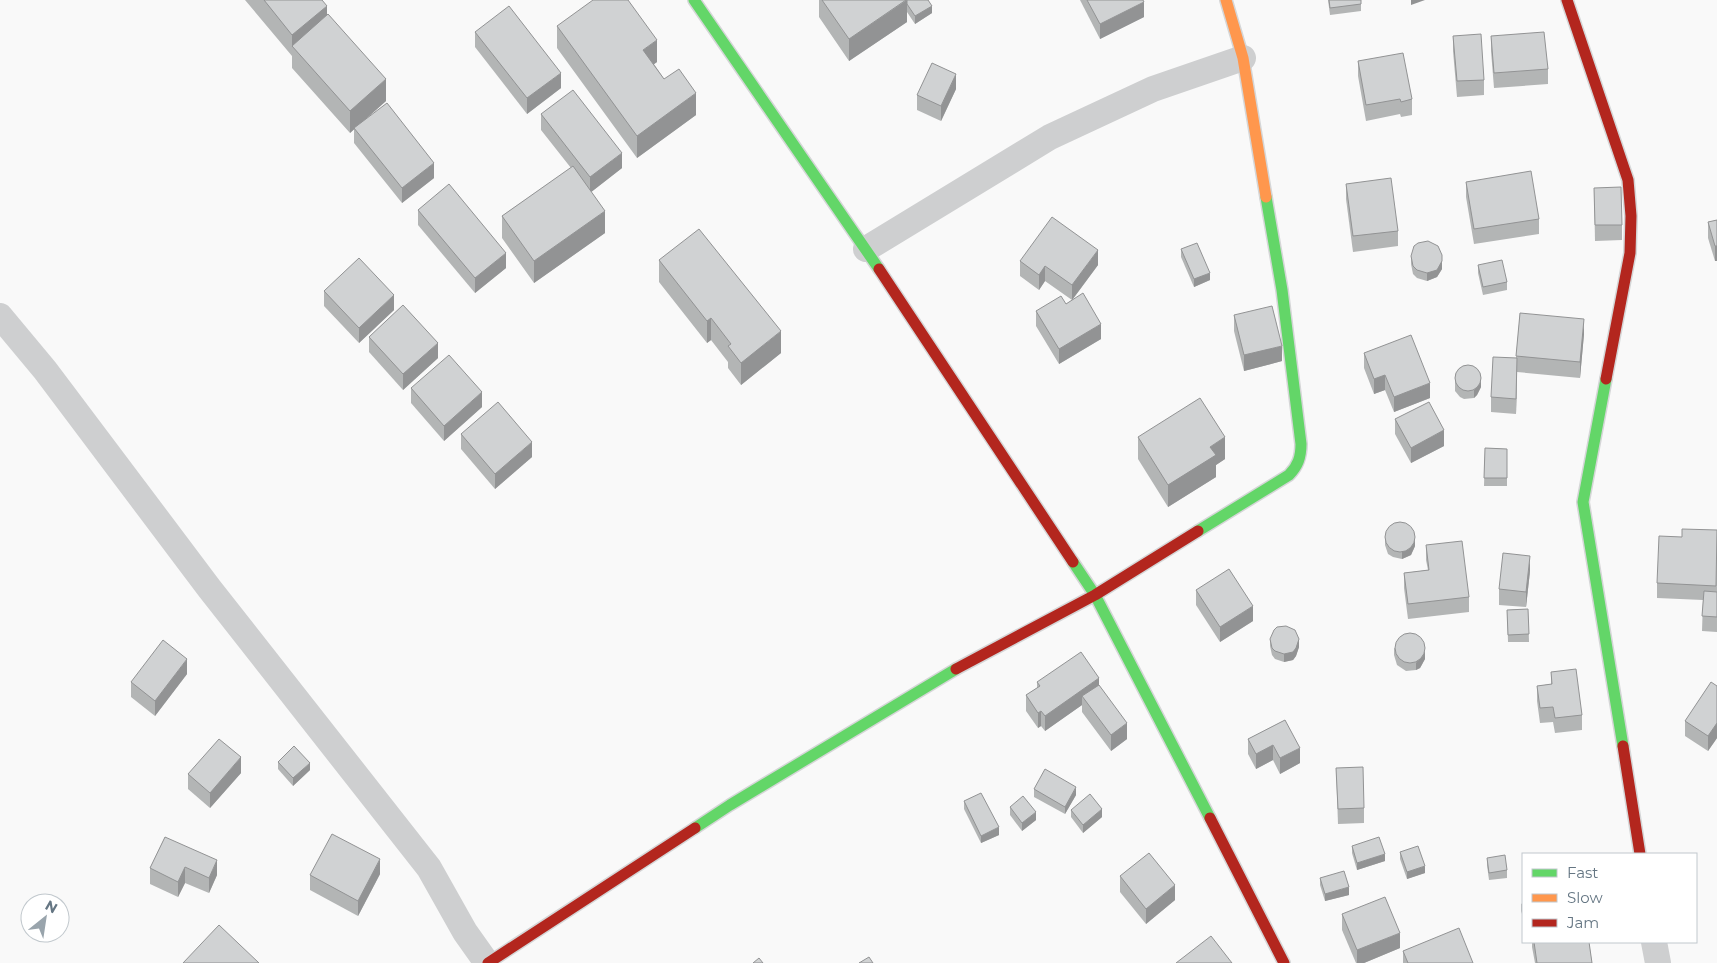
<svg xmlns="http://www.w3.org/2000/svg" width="1717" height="963" viewBox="0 0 1717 963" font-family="Montserrat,sans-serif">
	<rect width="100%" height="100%" fill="#f9f9f9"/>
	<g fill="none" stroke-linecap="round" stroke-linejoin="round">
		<g stroke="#d5d6d7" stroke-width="14">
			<g id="fast">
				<path d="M694,0L879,269"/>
				<path d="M1606,379L1583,502L1623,746"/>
				<path d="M1198,531L1289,475C1298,466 1301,457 1301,444L1282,290L1266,197"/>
				<path d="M1073,562L1095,595L1210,818"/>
				<path d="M695,828L730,805L956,669"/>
			</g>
		</g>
		<g stroke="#d5d6d7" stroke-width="14">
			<path id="slow" d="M1226,0L1243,58L1266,197"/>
		</g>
		<g stroke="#d5d6d7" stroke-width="14">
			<g id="jam">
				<path d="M1567,0L1628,180L1631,216L1630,253L1606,379"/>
				<path d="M879,269L1073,562"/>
				<path d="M956,669L1095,595L1198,531"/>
				<path d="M1623,746L1640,854"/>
				<path d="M1210,818L1284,963"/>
				<path d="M488,963L695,828"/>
			</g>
		</g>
		<g stroke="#cecfd0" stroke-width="26">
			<path d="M866,249L1050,137L1153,89L1243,58"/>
			<path d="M0,316L45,370L209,588L429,868L465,932L487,963"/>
			<path d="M1654,942L1658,963"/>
		</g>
		<use href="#fast" stroke="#63d668" stroke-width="11"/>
		<use href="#slow" stroke="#ff974d" stroke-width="11"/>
		<use href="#jam" stroke="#b3261e" stroke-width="11"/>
	</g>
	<g fill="#b3b5b5">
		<path d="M245,0H322L327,15L386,101L366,119L434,178L402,203L354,143V129L350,133L292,68V56Z"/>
		<path d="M819,0H928L932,13L915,24L907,12V22L849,61L819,17Z"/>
		<path d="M1080,0H1143L1144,17L1100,39Z"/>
		<path d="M1328,0H1361V11L1330,15Z"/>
		<path d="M557,26L657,62L654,64L664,79L696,115L637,158L557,48Z"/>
		<path d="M475,32L561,88L527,114L475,47Z"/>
		<path d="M1453,36L1484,80V95L1457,97L1453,51Z"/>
		<path d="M1491,36L1548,69V84L1494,88L1491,51Z"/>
		<path d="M1358,61L1412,99V115L1401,117L1400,114L1366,121L1358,76Z"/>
		<path d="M956,89L941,121L917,110V95Z"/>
		<path d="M541,114L622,168L591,192L605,233L534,283L502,238V216L571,168L541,130Z"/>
		<path d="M1466,182L1539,219V234L1474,244L1466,197Z"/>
		<path d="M1346,184L1398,231V246L1353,252L1346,199Z"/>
		<path d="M1594,188L1622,225V240L1595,241Z"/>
		<path d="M418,210L506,268L475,293L418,225Z"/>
		<path d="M1717,220V261H1715L1708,238V222Z"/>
		<path d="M1181,249L1210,280L1194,287L1181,257Z"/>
		<path d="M1442,255V269L1437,277L1427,281L1417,278L1413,274L1411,264V256Z"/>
		<path d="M659,260L781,353L741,385L728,368V362L711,340L707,343L659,282Z"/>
		<path d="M1020,261L1098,265L1073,299L1101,339L1059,364L1036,326V311L1066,304L1072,300L1045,281L1039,290L1020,276Z"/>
		<path d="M1478,265L1507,282V290L1483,295L1478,273Z"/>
		<path d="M324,291L394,310L359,343L324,306Z"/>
		<path d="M1520,313L1584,334L1580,378L1517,372L1516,414L1491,412V397L1516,358Z"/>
		<path d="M1234,315L1282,361L1244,371L1234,331Z"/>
		<path d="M369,337L438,358L403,390L369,352Z"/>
		<path d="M1364,353L1430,398L1394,412L1385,390L1374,394L1364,368Z"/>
		<path d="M1455,374L1481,387L1477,395L1474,398L1464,399L1460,397L1455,391Z"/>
		<path d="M411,388L482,407L444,441L411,403Z"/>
		<path d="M1395,419L1444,446L1411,463L1395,434Z"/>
		<path d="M461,434L532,457L495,489L461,449Z"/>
		<path d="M1138,437L1225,459L1216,465V477L1168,507L1138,459Z"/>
		<path d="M1485,448L1507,449V486H1484Z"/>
		<path d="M1717,530V632L1702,631L1703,600L1657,598V583L1682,537Z"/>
		<path d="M1385,537L1415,546L1411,555L1402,559L1393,557L1388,554L1385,545Z"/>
		<path d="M1426,545L1469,597V612L1408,619L1404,588V573L1428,570L1426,560Z"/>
		<path d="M1530,571L1526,607L1499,605V589Z"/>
		<path d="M1196,590L1253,621L1220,642L1196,605Z"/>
		<path d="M1528,609L1529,642H1508L1507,610Z"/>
		<path d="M1270,639L1299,647L1296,656L1293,660L1284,662L1275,659L1272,655L1270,646Z"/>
		<path d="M1394,648L1425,659L1420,668L1416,670L1406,671L1397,665L1394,655Z"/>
		<path d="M1551,672L1582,715V730L1555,733L1553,722L1540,723L1537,701V686L1551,684Z"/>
		<path d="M187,674L155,716L131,697V682Z"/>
		<path d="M1037,682L1099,685L1127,739L1111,751L1082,712V705L1045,731L1041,726L1038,728L1026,711V695L1037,688Z"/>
		<path d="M1717,686V738L1708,751L1685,736V721Z"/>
		<path d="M1285,720L1300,763L1280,774L1273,760L1256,769L1248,754V739Z"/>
		<path d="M278,762L310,770L293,786L278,769Z"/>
		<path d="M1336,768L1364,808V823L1338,824Z"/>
		<path d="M241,773L210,808L188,789V774Z"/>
		<path d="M1034,789L1076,795L1065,814L1034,797Z"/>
		<path d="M964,801L999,835L981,843L964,809Z"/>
		<path d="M1010,807L1036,820L1022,831L1010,815Z"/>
		<path d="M1071,810L1102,817L1083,833L1071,817Z"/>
		<path d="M165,837L217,875L209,893L185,883L178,897L150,884V868Z"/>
		<path d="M1352,846L1385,861L1357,870L1352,853Z"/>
		<path d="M1400,852L1425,873L1407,879L1400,859Z"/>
		<path d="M1487,858L1507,870V878L1489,880L1487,865Z"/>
		<path d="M380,874L358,916L310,890V875Z"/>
		<path d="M1120,876L1175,900L1146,924L1120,892Z"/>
		<path d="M1320,878L1349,895L1325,901L1320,885Z"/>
		<path d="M1523,903V917L1521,911V904Z"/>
		<path d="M1342,914L1400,948L1364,963H1356L1342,930Z"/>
		<path d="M1532,942H1589L1592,963H1535L1532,947Z"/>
		<path d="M1403,951L1473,963H1403Z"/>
	</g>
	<g fill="#929394">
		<path d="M907,0V22L849,61V39Z"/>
		<path d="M1411,0H1425L1411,5Z"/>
		<path d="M1144,2V17L1100,39V24Z"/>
		<path d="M327,6V28L292,46V35Z"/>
		<path d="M932,6V13L915,24V16Z"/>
		<path d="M657,40V62L643,72V50Z"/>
		<path d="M561,73V88L527,114V98Z"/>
		<path d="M956,74V89L941,121V106Z"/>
		<path d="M386,79V101L350,133V111Z"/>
		<path d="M696,93V115L637,158V136Z"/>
		<path d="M622,153V168L590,193V177Z"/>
		<path d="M434,163V178L402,203V188Z"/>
		<path d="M605,211V233L534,283V261Z"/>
		<rect x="1715" y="246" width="2" height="15"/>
		<path d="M1098,250V265L1072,300V285Z"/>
		<path d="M506,253V268L475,293V278Z"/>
		<path d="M1442,261V269L1437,277L1427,281V273Z"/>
		<path d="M1045,266V281L1039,290V275Z"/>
		<path d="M1210,273V280L1194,287V279Z"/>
		<path d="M394,295V310L359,343V328Z"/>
		<path d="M711,318V340L707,343V321Z"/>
		<path d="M1584,319V334L1580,378V362Z"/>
		<path d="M1101,324V339L1059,364V349Z"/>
		<path d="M781,331V353L741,385V363Z"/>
		<path d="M438,343V358L403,390V374Z"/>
		<path d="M1282,346V361L1244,371V355Z"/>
		<path d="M1517,358V374L1516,414V399Z"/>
		<path d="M1385,375V390L1374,394V379Z"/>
		<path d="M1481,379V387L1477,395L1474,398V390Z"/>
		<path d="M1430,383V398L1394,412V397Z"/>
		<path d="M482,392V407L444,441V426Z"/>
		<path d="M1444,430V446L1411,463V448Z"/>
		<path d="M1225,437V459L1216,465V477L1168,507V485L1210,447Z"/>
		<path d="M532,442V457L495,489V474Z"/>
		<path d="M1415,539V546L1411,555L1402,559V552Z"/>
		<path d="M1530,556V571L1526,607V592Z"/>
		<path d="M1253,606V621L1220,642V627Z"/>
		<path d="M1299,639V647L1296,656L1293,660L1284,662V654Z"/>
		<path d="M1425,651V659L1420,668L1416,670V663Z"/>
		<path d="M187,659V674L155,716V701Z"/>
		<path d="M1099,678V693L1082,696V705L1045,731V716Z"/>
		<path d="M1041,711V726L1038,728V713Z"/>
		<path d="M1127,723V739L1111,751V735Z"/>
		<path d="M1717,723V738L1708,751V736Z"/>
		<path d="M1273,745V760L1256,769V754Z"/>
		<path d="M1300,748V763L1280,774V758Z"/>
		<path d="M241,757V773L210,808V793Z"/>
		<path d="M310,763V770L293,786V778Z"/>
		<path d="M1076,787V795L1065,814V807Z"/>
		<path d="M1102,809V817L1083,833V825Z"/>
		<path d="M1036,812V820L1022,831V823Z"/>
		<path d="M999,827V835L981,843V836Z"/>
		<path d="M1385,854V861L1357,870V863Z"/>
		<path d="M380,859V874L358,916V901Z"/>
		<path d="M217,860V875L209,893V878Z"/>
		<path d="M1425,866V873L1407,879V872Z"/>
		<path d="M185,867V883L178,897V882Z"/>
		<path d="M1175,885V900L1146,924V909Z"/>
		<path d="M1349,887V895L1325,901V894Z"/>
		<path d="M1400,933V948L1364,963H1357V950Z"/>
	</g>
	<g fill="#d0d2d3" stroke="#929394">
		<path d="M264,0H322L327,6L292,35Z"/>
		<path d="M593,0H628L657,40L643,50L664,79L679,69L696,93L637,136L557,26Z"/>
		<path d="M822,0H906L849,39Z"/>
		<path d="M907,0H928L932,6L915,16L907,4Z"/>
		<path d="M1087,0H1143L1144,2L1100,24Z"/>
		<path d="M1329,0H1361V4L1330,8Z"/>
		<path d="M509,6L561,73L527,98L475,32Z"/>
		<path d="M328,14L386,79L350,111L292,46Z"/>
		<path d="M1544,32L1548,69L1494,73L1491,36Z"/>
		<path d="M1481,34L1484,80L1457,81L1453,36Z"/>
		<path d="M1403,53L1412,99L1401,102L1400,99L1366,105L1358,61Z"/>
		<path d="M932,63L956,74L941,106L917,95Z"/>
		<path d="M573,90L622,153L590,177L541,114Z"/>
		<path d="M387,103L434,163L402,188L354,128Z"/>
		<path d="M573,166L605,211L534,261L502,216Z"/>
		<path d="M1531,171L1539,219L1474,229L1466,182Z"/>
		<path d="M1391,178L1398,231L1353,236L1346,184Z"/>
		<path d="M449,184L506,253L475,278L418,210Z"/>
		<path d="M1621,187L1622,225H1595L1594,188Z"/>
		<path d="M1052,217L1098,250L1072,285L1045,266L1039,275L1020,261Z"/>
		<path d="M1717,220V246H1715L1708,222Z"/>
		<path d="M699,229L781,331L741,363L728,346L731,344L711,318L707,321L659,260Z"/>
		<path d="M1428,241L1438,246L1442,255V261L1437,270L1427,273L1417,270L1413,266L1411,256L1414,246L1418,243Z"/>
		<path d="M1197,243L1210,273L1194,279L1181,249Z"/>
		<path d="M359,258L394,295L359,328L324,291Z"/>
		<path d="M1502,260L1507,282L1483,287L1478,265Z"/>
		<path d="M1083,293L1101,324L1059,349L1036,311L1061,296L1066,304Z"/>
		<path d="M403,305L438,343L403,374L369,337Z"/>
		<path d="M1272,306L1282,346L1244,355L1234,315Z"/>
		<path d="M1520,313L1584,319L1580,362L1516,356Z"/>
		<path d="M1411,335L1430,383L1394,397L1385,375L1374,379L1364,353Z"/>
		<path d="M449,355L482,392L444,426L411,388Z"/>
		<path d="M1493,357L1517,358L1516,399L1491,397Z"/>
		<circle cx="1468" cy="378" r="13"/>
		<path d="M1200,398L1225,437L1210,447L1216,455L1168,485L1138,437Z"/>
		<path d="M498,402L532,442L495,474L461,434Z"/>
		<path d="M1429,402L1444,430L1411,448L1395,419Z"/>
		<path d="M1485,448L1507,449V478H1484Z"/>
		<circle cx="1400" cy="537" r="15"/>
		<path d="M1682,529L1717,530L1716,586L1657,583L1659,536L1682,537Z"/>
		<path d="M1462,541L1469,597L1408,604L1404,573L1429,570L1426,545Z"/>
		<path d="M1503,553L1530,556L1526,592L1499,589Z"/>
		<path d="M1229,569L1253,606L1220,627L1196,590Z"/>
		<path d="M1704,591L1717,592V617L1702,616Z"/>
		<path d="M1528,609L1529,634L1508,635L1507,610Z"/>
		<path d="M1286,626L1295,630L1299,639L1296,648L1293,652L1284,654L1275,651L1272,648L1270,639L1274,630L1277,627Z"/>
		<circle cx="1410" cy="648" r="15"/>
		<path d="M163,640L187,659L155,701L131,682Z"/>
		<path d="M1081,652L1099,678L1045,716L1041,711L1038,713L1026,695L1040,686L1037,682Z"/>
		<path d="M1576,669L1582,715L1555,718L1553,707L1540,708L1537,686L1552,684L1551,672Z"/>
		<path d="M1711,682L1717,686V723L1708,736L1685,721Z"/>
		<path d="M1099,685L1127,723L1111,735L1082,696Z"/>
		<path d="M1285,720L1300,748L1280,758L1273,745L1256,754L1248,739Z"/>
		<path d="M219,739L241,757L210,793L188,774Z"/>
		<path d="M294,746L310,763L293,778L278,762Z"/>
		<path d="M1363,767L1364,808L1338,809L1336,768Z"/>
		<path d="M1045,769L1076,787L1065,807L1034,789Z"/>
		<path d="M981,793L999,827L981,836L964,801Z"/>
		<path d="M1090,794L1102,809L1083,825L1071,810Z"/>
		<path d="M1023,796L1036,812L1022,823L1010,807Z"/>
		<path d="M332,834L380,859L358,901L310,875Z"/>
		<path d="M165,837L217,860L209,878L185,867L178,882L150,868Z"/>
		<path d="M1379,837L1385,854L1357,863L1352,846Z"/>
		<path d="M1418,846L1425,866L1407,872L1400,852Z"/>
		<path d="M1149,853L1175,885L1146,909L1120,876Z"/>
		<path d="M1505,855L1507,870L1489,873L1487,858Z"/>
		<path d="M1344,871L1349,887L1325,894L1320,878Z"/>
		<path d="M1385,897L1400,933L1357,950L1342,914Z"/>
		<path d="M219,925L259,963H183Z"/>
		<path d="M1459,928L1473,963H1408L1403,951Z"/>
		<path d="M1211,936L1232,963H1176Z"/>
		<path d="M1534,942H1589L1592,963H1537Z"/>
		<path d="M869,957L873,963H859Z"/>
		<path d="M759,958L763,963H753Z"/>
	</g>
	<rect x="1522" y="853" width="175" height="90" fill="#ffffff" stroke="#c1c8cd"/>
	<rect x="1532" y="869" width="25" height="8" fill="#63d668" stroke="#c1c8cd"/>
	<text x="1567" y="878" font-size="15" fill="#657683">Fast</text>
	<rect x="1532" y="894" width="25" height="8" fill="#ff974d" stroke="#c1c8cd"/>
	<text x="1567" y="903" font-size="15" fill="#657683">Slow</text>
	<rect x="1532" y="919" width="25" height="8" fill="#b3261e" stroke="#c1c8cd"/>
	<text x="1567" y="928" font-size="15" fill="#657683">Jam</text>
	<g transform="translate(45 918) rotate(30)"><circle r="24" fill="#ffffff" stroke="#c1c8cd"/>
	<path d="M0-4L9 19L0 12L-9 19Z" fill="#99a4ac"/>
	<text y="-8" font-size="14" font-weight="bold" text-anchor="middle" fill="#657683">N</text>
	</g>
</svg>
